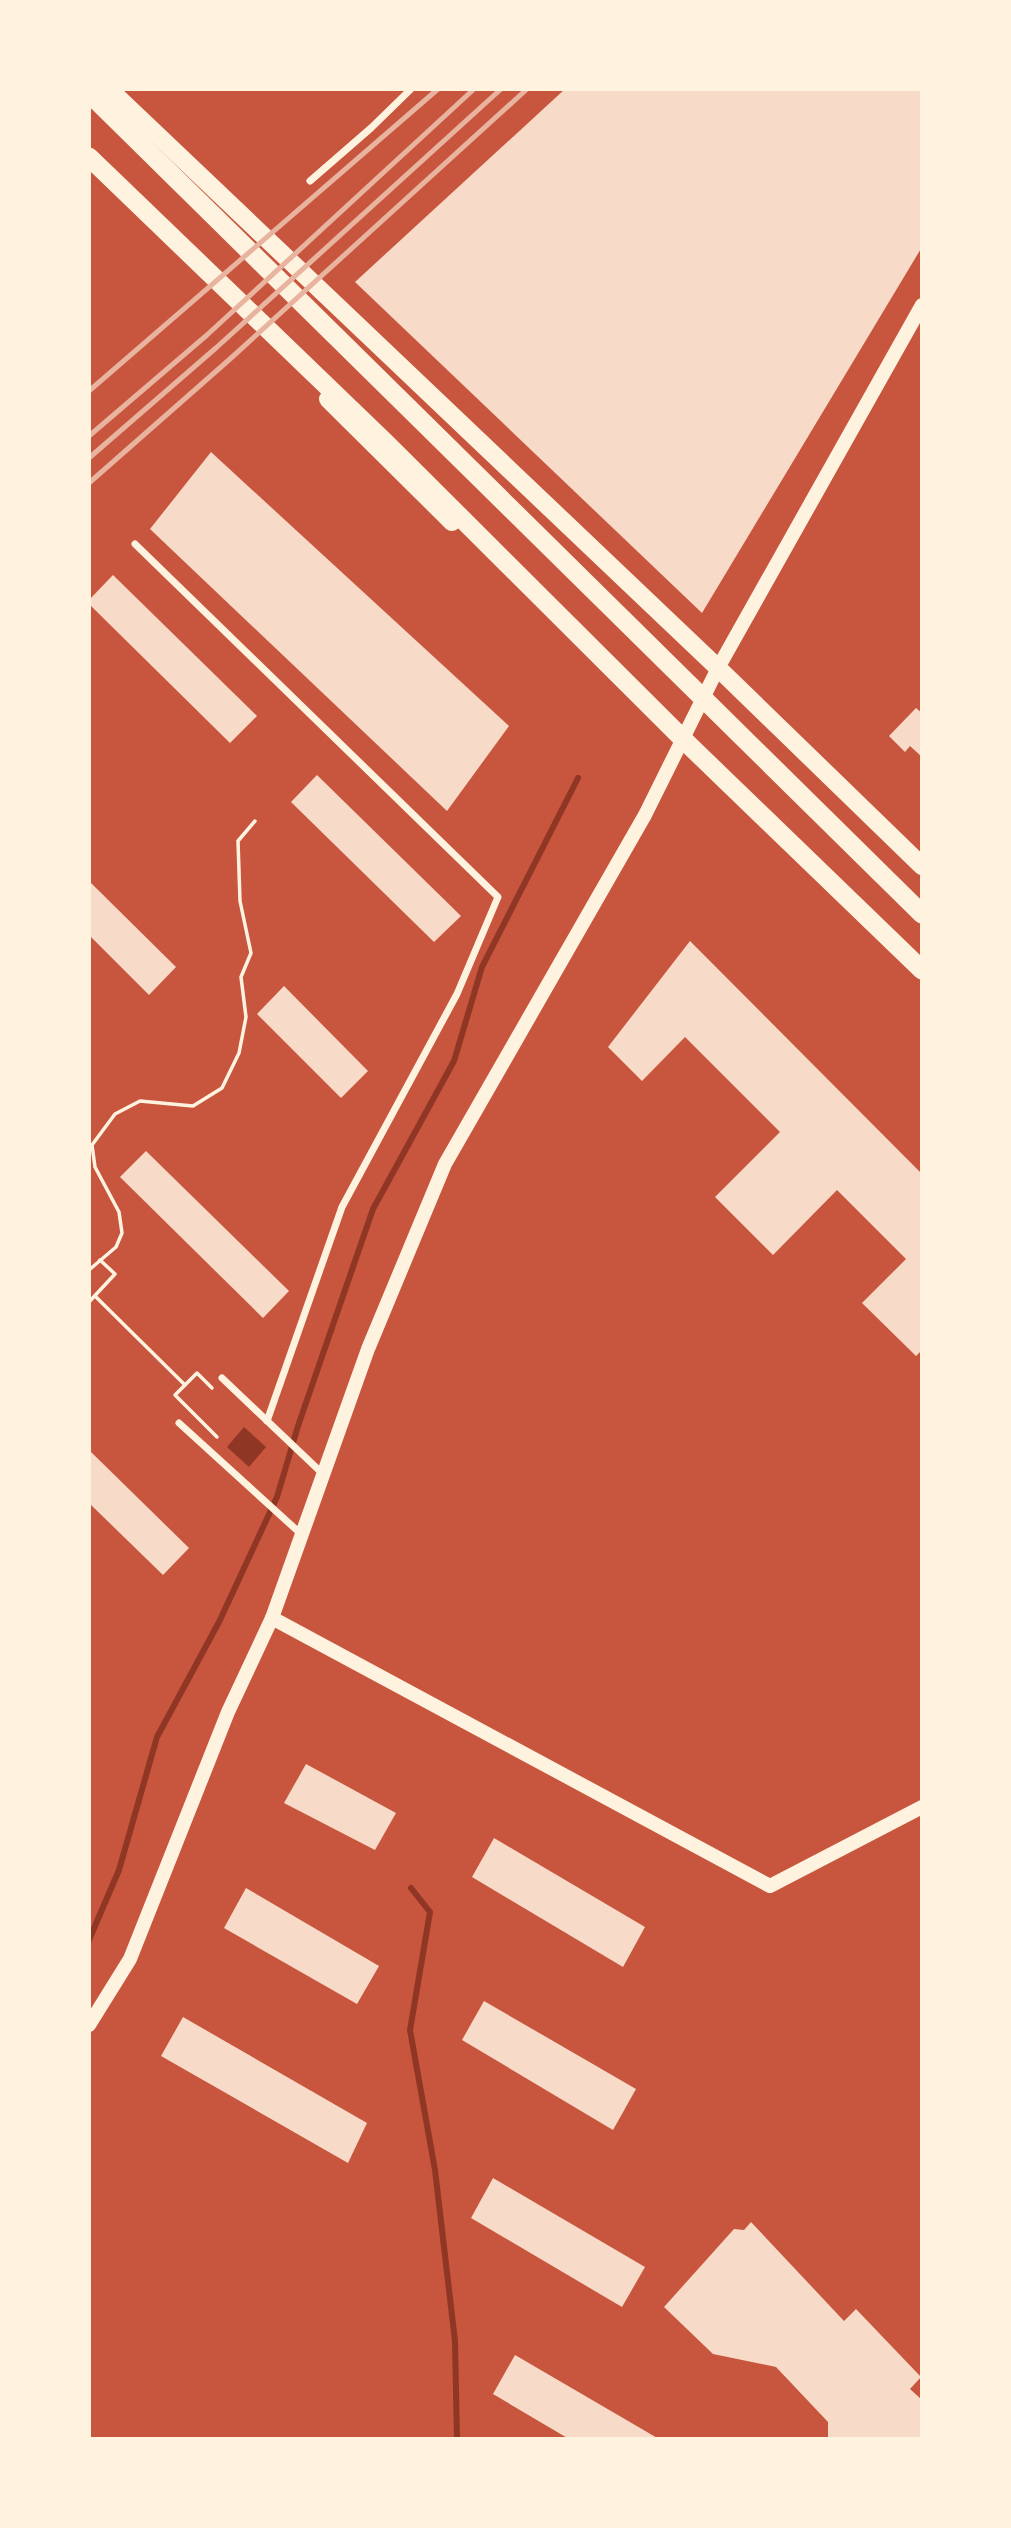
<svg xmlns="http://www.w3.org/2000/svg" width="1011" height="2528" viewBox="0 0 1011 2528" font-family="Overpass,sans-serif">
	<rect width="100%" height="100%" fill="#c8553d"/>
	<path fill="#8f3625" d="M244,1427L266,1447L249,1467L227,1447Z"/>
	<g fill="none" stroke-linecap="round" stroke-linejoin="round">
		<g stroke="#8f3625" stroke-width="6">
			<path d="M411,1888L430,1912L410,2030L435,2170L455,2341L457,2439"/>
			<path d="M89,1940L119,1870L157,1737L219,1622L277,1497L298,1426L373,1209L454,1061L482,967L578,778"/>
		</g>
	</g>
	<g fill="#f7dbc8">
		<path d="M565,89H922V247L702,613L355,282Z"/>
		<path d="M211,452L509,726L447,811L150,529Z"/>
		<path d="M113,575L257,716L230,743L89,604V600Z"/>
		<path d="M916,708L922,713V757L910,746L905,752L889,736Z"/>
		<path d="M317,775L461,916L434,942L291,802Z"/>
		<path d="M89,881L176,967L149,995L89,935Z"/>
		<path d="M690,941L922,1174V1350L916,1356L862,1303L906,1259L837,1190L773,1255L715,1197L780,1132L685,1037L642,1081L608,1047Z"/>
		<path d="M284,986L368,1071L341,1098L257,1014Z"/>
		<path d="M146,1151L289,1291L263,1318L120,1177Z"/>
		<path d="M89,1450L189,1548L163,1575L89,1503Z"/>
		<path d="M306,1764L396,1813L375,1850L284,1803Z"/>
		<path d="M494,1838L645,1927L623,1967L472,1877Z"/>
		<path d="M246,1888L379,1966L357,2004L224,1928Z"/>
		<path d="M484,2001L636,2089L613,2130L462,2040Z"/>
		<path d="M183,2017L367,2123L348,2163L161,2056Z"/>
		<path d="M493,2178L645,2267L622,2307L471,2218Z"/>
		<path d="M751,2222L844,2321L856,2309L921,2377L910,2389L921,2399L922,2439H828V2422L776,2367L713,2354L664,2307L734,2229L744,2230Z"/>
		<path d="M515,2355L659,2439H569L493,2394Z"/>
	</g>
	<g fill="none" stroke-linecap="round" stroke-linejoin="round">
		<g stroke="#fff3e0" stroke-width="3.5">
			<path d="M89,1270L116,1247L122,1233L119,1212L95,1167L92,1145L115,1114L140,1101L193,1106L222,1088L239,1053L246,1017L241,977L251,953L240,901L238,841L255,821"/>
			<path d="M95,1296L185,1385"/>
			<path d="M89,1302L115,1274L100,1260"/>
			<path d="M212,1388L197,1373L175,1395L217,1437"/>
		</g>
		<g stroke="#fff3e0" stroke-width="7">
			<path d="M310,181L371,128L411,89"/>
			<path d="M135,544L498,897L457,994L342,1207L267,1421"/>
			<path d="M222,1378L323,1474"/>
			<path d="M179,1423L301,1534"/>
		</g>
		<g stroke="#fff3e0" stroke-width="14">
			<path d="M272,1618L770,1886L922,1807"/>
			<path d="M89,2025L130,1959L228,1712L272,1618L368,1349L445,1164L645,815L718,668L922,305"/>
		</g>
		<g stroke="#fff3e0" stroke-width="18">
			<path d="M109,89L718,668L922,866"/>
			<path d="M328,399L452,522"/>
		</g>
		<g stroke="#fff3e0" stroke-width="19">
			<path d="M89,93L922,914"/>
			<path d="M89,157L386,443L690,746L922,970"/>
		</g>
		<g stroke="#e9b49f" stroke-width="5">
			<path d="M89,391L438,89"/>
			<path d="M89,436L207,335L474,89"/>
			<path d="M89,458L217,347L501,89"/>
			<path d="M89,483L230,359L527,89"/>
		</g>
	</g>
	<rect width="1011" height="2528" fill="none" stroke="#fff3e0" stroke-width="182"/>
</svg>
